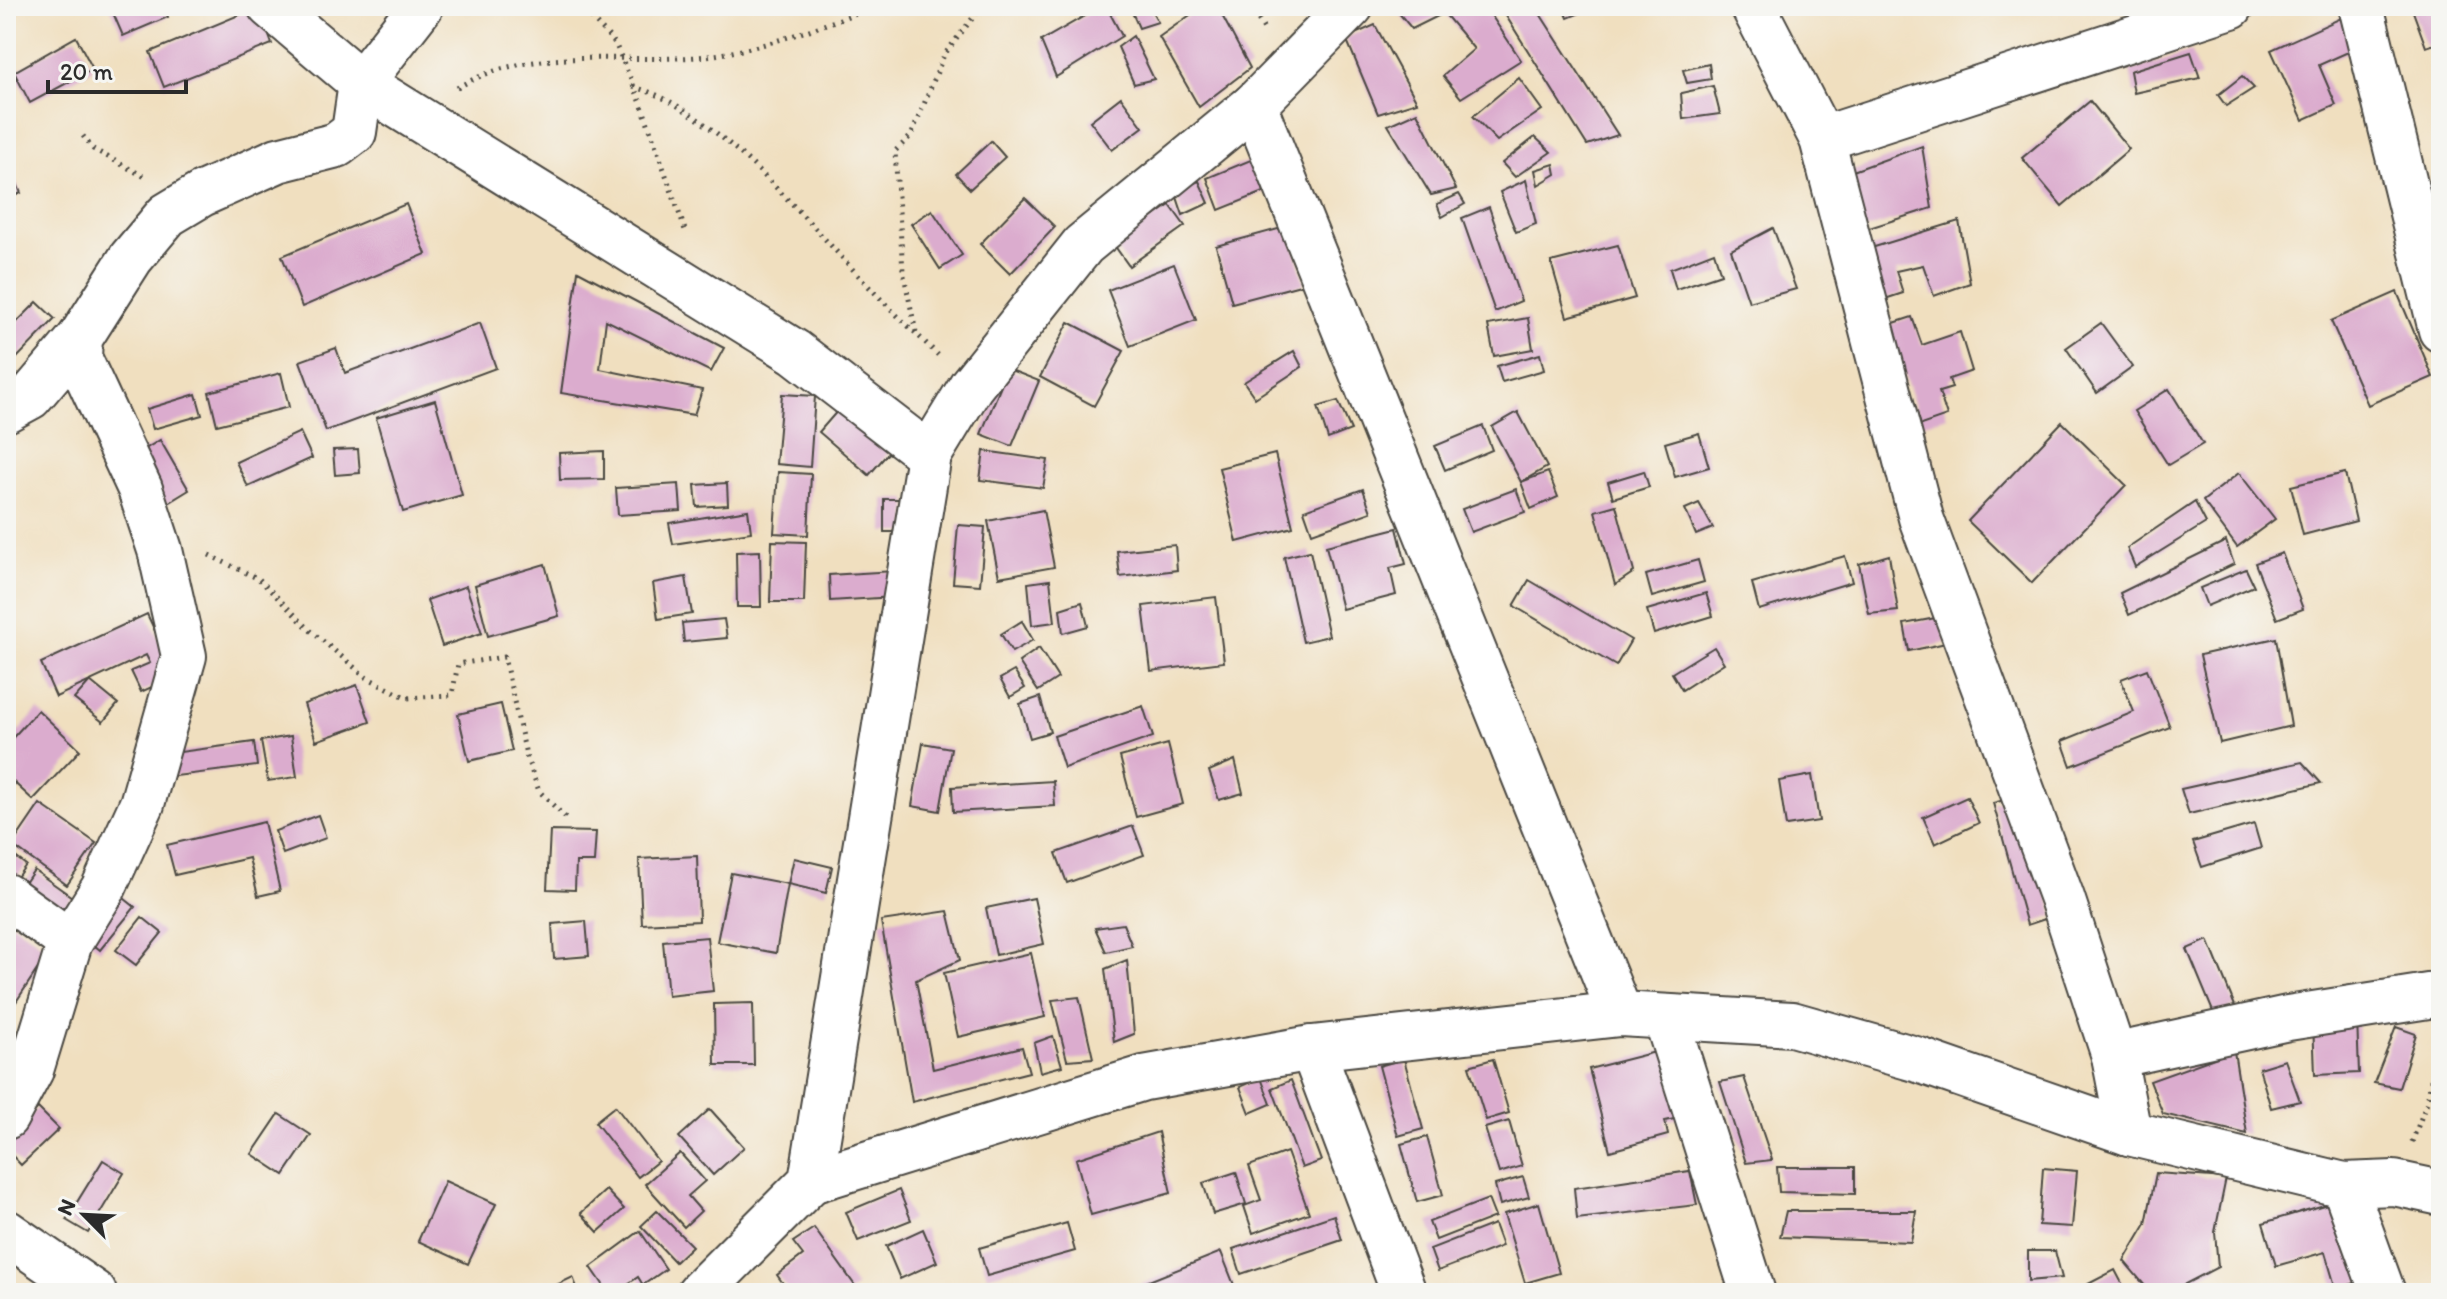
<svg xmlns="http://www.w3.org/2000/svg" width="2447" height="1299" viewBox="0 0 2447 1299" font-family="Itim,sans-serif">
	<rect width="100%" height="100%" fill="#f6f6f2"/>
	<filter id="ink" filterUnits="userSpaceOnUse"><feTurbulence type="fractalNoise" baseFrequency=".0125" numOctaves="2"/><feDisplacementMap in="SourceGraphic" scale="16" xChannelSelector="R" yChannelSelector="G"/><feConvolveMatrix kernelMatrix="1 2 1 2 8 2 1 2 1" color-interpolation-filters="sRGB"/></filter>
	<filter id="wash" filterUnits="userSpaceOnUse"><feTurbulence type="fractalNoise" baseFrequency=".006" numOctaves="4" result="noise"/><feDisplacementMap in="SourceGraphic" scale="32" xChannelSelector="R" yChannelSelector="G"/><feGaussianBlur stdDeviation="1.8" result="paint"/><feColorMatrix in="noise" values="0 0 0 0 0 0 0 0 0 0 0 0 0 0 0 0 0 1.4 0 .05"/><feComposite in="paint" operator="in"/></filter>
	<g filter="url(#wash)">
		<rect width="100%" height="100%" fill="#f0dfbf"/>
		<g id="blocks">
			<g fill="#dbacce">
				<path d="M110,6H164L168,17L123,36Z"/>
				<path d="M1102,6H1106L1122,36L1056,77L1041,41Z"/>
				<path d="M1140,6H1149L1158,22L1139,28L1131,10Z"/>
				<path d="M1203,6H1217L1250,68L1199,107L1159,37Z"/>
				<path d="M1393,6H1485L1521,60L1461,98L1443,76L1474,49L1444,13L1412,29Z"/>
				<path d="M1512,6H1535L1618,135L1587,145L1503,11Z"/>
				<path d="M1563,6H1597L1568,18Z"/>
				<path d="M2411,6H2441V42L2426,47Z"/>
				<path d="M258,7L272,44L164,87L150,52Z"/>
				<path d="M2350,14L2364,45L2319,65L2336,105L2303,120L2271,50Z"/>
				<path d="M1375,25L1417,102L1378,114L1346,38Z"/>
				<path d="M1133,36L1154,79L1134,84L1118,47Z"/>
				<path d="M76,37L93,69L30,103L14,72Z"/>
				<path d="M2191,52L2200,78L2134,93L2130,71Z"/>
				<path d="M1709,64L1711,79L1687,83L1683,70Z"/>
				<path d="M2242,76L2254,88L2226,106L2218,95Z"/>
				<path d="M1519,78L1542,110L1497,141L1473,116Z"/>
				<path d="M1713,86L1720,114L1683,119L1681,93Z"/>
				<path d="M1121,97L1143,127L1112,150L1090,121Z"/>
				<path d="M2090,101L2129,149L2062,206L2022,158Z"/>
				<path d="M1417,112L1456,189L1431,195L1388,125Z"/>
				<path d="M1535,137L1551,152L1515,177L1502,163Z"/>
				<path d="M991,141L1005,157L970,189L956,174Z"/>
				<path d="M1922,146L1932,208L1863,230L1853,171Z"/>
				<path d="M6,159L21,193L6,200Z"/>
				<path d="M1253,159L1264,192L1219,210L1207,178Z"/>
				<path d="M1554,164L1556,174L1538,185L1535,170Z"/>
				<path d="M1526,180L1536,224L1516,232L1500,192Z"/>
				<path d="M1199,181L1209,203L1183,215L1175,191Z"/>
				<path d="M1459,194L1465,204L1442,217L1437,204Z"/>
				<path d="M1025,198L1055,227L1010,274L980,244Z"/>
				<path d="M406,204L426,254L302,307L282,256Z"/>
				<path d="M1170,205L1185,226L1129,266L1114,245Z"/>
				<path d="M1489,207L1521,301L1495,312L1462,218Z"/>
				<path d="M932,210L962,255L940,269L911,224Z"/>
				<path d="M1959,221L1970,283L1934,296L1923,265L1896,271L1903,293L1882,300L1868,249Z"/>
				<path d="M1289,226L1304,284L1232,303L1216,246Z"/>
				<path d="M1773,228L1796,289L1749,302L1731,250Z"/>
				<path d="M1618,245L1635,298L1567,317L1551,262Z"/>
				<path d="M1714,252L1721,274L1676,289L1670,269Z"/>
				<path d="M1174,264L1196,320L1130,346L1108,290Z"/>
				<path d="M578,271L724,348L711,372L606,320L600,369L702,390L694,415L561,393Z"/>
				<path d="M2397,292L2433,377L2368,405L2331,321Z"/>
				<path d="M37,302L55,319L9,366L6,333Z"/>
				<path d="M1912,317L1922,345L1960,332L1972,371L1949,379L1952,388L1939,392L1947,416L1921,425L1888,325Z"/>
				<path d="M1528,318L1533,349L1494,356L1488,325Z"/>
				<path d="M1069,322L1124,351L1094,406L1040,377Z"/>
				<path d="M480,323L496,368L326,431L300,361L336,348L345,373Z"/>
				<path d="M2101,323L2133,367L2097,393L2066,348Z"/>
				<path d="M1294,351L1302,367L1255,398L1244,382Z"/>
				<path d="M1540,354L1544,370L1502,382L1497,366Z"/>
				<path d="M1008,369L1039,381L1012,446L981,434Z"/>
				<path d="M281,373L289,407L217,425L209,392Z"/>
				<path d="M2169,389L2203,444L2168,465L2134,411Z"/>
				<path d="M196,394L202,415L153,429L147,409Z"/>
				<path d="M782,394L815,396L810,467L776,464Z"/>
				<path d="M435,400L462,495L403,512L376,418Z"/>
				<path d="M1338,401L1351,430L1328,439L1318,407Z"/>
				<path d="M839,409L889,452L869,475L819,432Z"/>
				<path d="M1518,412L1547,467L1521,482L1492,427Z"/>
				<path d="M2062,422L2126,485L2032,583L1968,521Z"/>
				<path d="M1483,426L1492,450L1445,470L1435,446Z"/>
				<path d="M300,432L312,458L248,487L236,462Z"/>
				<path d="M1699,433L1709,467L1675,477L1665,443Z"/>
				<path d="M160,440L189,490L166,504L137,454Z"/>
				<path d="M358,449L360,473L335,475L333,450Z"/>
				<path d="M604,451V479L560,480L559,453Z"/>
				<path d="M984,451L1048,460L1043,488L980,480Z"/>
				<path d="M1275,454L1293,527L1237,542L1219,468Z"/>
				<path d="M1644,471L1649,487L1613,498L1608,482Z"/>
				<path d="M778,472L811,474L808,535L774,533Z"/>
				<path d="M1548,472L1558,497L1531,509L1521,482Z"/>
				<path d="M2239,473L2275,519L2237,547L2203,501Z"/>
				<path d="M2345,473L2356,521L2303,535L2291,486Z"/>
				<path d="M727,483L728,505L697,507L695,485Z"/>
				<path d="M679,484L681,511L618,515L616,488Z"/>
				<path d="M1363,489L1371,512L1312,533L1304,510Z"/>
				<path d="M1516,489L1525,512L1471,532L1462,509Z"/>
				<rect x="884" y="499" width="23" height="33"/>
				<path d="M2195,502L2206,523L2135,567L2127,548Z"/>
				<path d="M1699,503L1713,528L1696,535L1685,509Z"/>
				<path d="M1616,505L1634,572L1615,585L1595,511Z"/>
				<path d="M748,510L751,532L673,544L669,523Z"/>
				<path d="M1043,510L1054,567L999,577L988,521Z"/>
				<path d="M958,525L985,527L980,585L953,583Z"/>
				<path d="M1397,528L1406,564L1390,568L1396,595L1342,609L1326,546Z"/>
				<path d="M772,541L806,542L804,602H770Z"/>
				<path d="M2226,541L2234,564L2129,615L2120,593Z"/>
				<path d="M1175,545L1177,570L1120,577L1117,551Z"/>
				<path d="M760,551L761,607H737L736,552Z"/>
				<path d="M1310,551L1329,636L1303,642L1284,557Z"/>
				<path d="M2282,553L2303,609L2277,619L2255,563Z"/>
				<path d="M1889,555L1898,611L1869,614L1859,564Z"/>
				<path d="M1845,556L1852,582L1759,610L1752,583Z"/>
				<path d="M1698,560L1704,582L1652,597L1646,575Z"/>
				<path d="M545,564L559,616L488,636L475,585Z"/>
				<path d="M2246,569L2254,586L2207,606L2200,588Z"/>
				<path d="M894,571L895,597L830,601L829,575Z"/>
				<path d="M686,577L692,614L658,619L653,583Z"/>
				<path d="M1050,580L1055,622L1032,625L1028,583Z"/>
				<path d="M1529,580L1631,640L1616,666L1514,606Z"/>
				<path d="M466,586L482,633L442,646L427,600Z"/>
				<path d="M1706,593L1713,616L1654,634L1647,610Z"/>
				<path d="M1216,597L1224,662L1151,671L1143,606Z"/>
				<path d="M1082,602L1088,626L1063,633L1060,609Z"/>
				<path d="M147,614L176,676L141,692L131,671L150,663L146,655L56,697L41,663Z"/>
				<path d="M1941,617L1946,643L1909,651L1904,624Z"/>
				<path d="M724,619L727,638L684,642L682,623Z"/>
				<path d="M1022,621L1033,640L1012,652L1001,634Z"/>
				<path d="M2276,638L2291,726L2220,743L2200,655Z"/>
				<path d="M1714,647L1724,663L1682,690L1672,673Z"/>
				<path d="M1039,648L1058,678L1038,691L1019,662Z"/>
				<path d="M2147,669L2170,727L2071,766L2062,741L2134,712L2121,679Z"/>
				<path d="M1014,671L1025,688L1010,697L1000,679Z"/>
				<path d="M90,681L118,704L103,722L74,699Z"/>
				<path d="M357,685L370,722L316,741L304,704Z"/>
				<path d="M1040,697L1050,732L1030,738L1020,704Z"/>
				<path d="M501,704L512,751L469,761L458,714Z"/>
				<path d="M1143,706L1153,737L1064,768L1054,736Z"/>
				<path d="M38,710L80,750L33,800L6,775V745Z"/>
				<path d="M291,736L297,777L268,781L261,741Z"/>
				<path d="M254,742L257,766L168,777L165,754Z"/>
				<path d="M923,743L951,748L940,811L912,806Z"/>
				<path d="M1168,744L1183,804L1136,817L1120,757Z"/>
				<path d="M1235,760L1243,793L1219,800L1209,771Z"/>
				<path d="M2302,762L2321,783L2189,814L2181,789Z"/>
				<path d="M1812,775L1819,821L1786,826L1779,781Z"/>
				<path d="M1053,781L1055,806L953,812L952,787Z"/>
				<path d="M2020,796L2054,916L2027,925L1993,803Z"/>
				<path d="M1967,797L1979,823L1935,844L1923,817Z"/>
				<path d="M40,804L96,843L67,885L12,845Z"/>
				<path d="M318,815L326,838L283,854L275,831Z"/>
				<path d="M264,822L280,891L258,896L249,858L175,875L167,845Z"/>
				<path d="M2254,824L2261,848L2202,867L2193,842Z"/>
				<path d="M1133,826L1144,855L1067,883L1056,853Z"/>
				<path d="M550,831L596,832L594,862H576L575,890L547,889Z"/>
				<path d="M6,850L26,865L11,885L6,881Z"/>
				<path d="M697,856L699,921L642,924L639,859Z"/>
				<path d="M794,858L832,867L826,893L788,884Z"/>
				<path d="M34,870L72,897L55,920L18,893Z"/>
				<path d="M731,873L788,884L776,953L717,942Z"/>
				<path d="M115,891L135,907L100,950L81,934Z"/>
				<path d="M1034,898L1044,944L996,955L986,908Z"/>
				<path d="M948,911L960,960L916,980L933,1069L1022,1047L1029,1072L912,1102L881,921Z"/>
				<path d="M142,917L162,933L136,965L116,950Z"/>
				<path d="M6,919L50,950L10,1011L6,1008Z"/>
				<path d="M586,921L589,956L554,959L552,924Z"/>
				<path d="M1123,924L1132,946L1106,952L1095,928Z"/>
				<path d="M707,937L713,991L668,996L663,941Z"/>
				<path d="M2208,940L2235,1006L2214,1014L2187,949Z"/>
				<path d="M1031,953L1045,1017L958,1037L944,973Z"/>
				<path d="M1127,960L1134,1034L1114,1042L1105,969Z"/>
				<path d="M1079,997L1093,1058L1067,1060L1052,1000Z"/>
				<path d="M753,1003L754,1065H715L714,1004Z"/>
				<path d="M2357,1018L2359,1073L2315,1075L2313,1020Z"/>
				<path d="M2396,1027L2416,1034L2399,1088L2374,1083Z"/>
				<path d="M1053,1036L1062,1066L1040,1072L1034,1043Z"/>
				<path d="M1671,1048L1688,1116L1665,1121L1668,1135L1610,1151L1589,1069Z"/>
				<path d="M2234,1051L2247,1134L2163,1114L2150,1081Z"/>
				<path d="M1404,1059L1423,1129L1398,1136L1379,1066Z"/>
				<path d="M1493,1059L1509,1113L1486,1120L1469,1066Z"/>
				<path d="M2285,1060L2300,1101L2271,1108L2259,1068Z"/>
				<path d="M1744,1077L1772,1160L1746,1163L1720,1082Z"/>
				<path d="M1261,1078L1271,1104L1250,1113L1240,1087Z"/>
				<path d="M1291,1080L1321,1161L1302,1168L1272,1088Z"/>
				<path d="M615,1106L658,1161L638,1177L595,1122Z"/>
				<path d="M38,1108L59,1129L21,1165L6,1149V1140Z"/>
				<path d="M710,1109L744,1147L713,1175L679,1137Z"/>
				<path d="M279,1114L311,1135L284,1175L252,1154Z"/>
				<path d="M1509,1121L1522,1166L1499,1173L1485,1128Z"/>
				<path d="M1158,1132L1171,1193L1091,1215L1076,1159Z"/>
				<path d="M1427,1137L1443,1195L1417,1202L1401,1144Z"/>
				<path d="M1287,1152L1309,1213L1253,1233L1244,1206L1261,1200L1249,1166Z"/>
				<path d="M680,1153L705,1181L688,1196L701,1211L684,1227L645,1184Z"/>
				<path d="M103,1160L124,1173L88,1233L66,1220Z"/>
				<path d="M1777,1167H1855V1194L1779,1192Z"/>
				<path d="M2043,1168L2077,1171L2072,1227L2039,1225Z"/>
				<path d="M1690,1171L1697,1205L1577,1219L1574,1188Z"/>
				<path d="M1236,1172L1246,1204L1213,1214L1203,1183Z"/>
				<path d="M2156,1173L2226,1178L2215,1232L2218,1267L2168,1293H2151L2124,1261L2146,1224Z"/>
				<path d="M1523,1177L1529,1197L1500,1205L1495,1185Z"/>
				<path d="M445,1181L496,1204L468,1264L418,1241Z"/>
				<path d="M606,1190L624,1209L598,1232L581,1213Z"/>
				<path d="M899,1190L911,1220L858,1241L846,1212Z"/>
				<path d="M1488,1199L1495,1217L1436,1240L1429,1222Z"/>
				<path d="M2341,1200L2365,1280L2336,1289L2325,1252L2276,1266L2263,1223Z"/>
				<path d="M1539,1203L1559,1273L1525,1283L1504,1214Z"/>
				<path d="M657,1211L692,1246L675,1262L641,1226Z"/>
				<path d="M1786,1211H1916L1911,1242L1780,1237Z"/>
				<path d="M1334,1215L1342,1240L1241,1274L1233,1249Z"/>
				<path d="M1067,1223L1075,1251L987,1276L979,1248Z"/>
				<path d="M1494,1224L1502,1246L1438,1271L1430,1249Z"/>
				<path d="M814,1228L856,1287L848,1293H790L777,1275L803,1255L793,1242Z"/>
				<path d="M923,1229L937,1262L900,1279L886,1246Z"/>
				<path d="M640,1231L666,1269L643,1285L638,1277L615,1293H609L591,1267Z"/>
				<path d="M2028,1251H2055L2062,1278L2028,1281Z"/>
				<path d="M1221,1252L1234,1285L1214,1293H1119Z"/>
				<path d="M2115,1270L2127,1293H2071Z"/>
				<path d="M573,1277L579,1293H552L550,1288Z"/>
			</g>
		</g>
	</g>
	<g filter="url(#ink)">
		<use href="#blocks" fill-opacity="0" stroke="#494641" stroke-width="2"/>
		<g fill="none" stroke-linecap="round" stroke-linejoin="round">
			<g stroke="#494641" stroke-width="48">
				<g id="minor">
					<path d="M270,6L361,83L795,352L929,455"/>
					<path d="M1753,6L1822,139L1921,518L2062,898L2114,1056L2129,1133"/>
					<path d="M2361,6L2441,330"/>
					<path d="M1254,105L1620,1014"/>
					<path d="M1822,139L2231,6"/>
					<path d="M6,410L30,397L80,338"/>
					<path d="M6,896L70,942"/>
					<path d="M1666,1018L1753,1293"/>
					<path d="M1312,1048L1404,1293"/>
					<path d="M2114,1056L2288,1018L2441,994"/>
					<path d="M6,1117L31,1070L70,942L103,889L142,804L184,656L160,550L140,489L79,358L80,338L131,258L167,215L202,194L278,160L337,145L354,132L361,83L421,6"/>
					<path d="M811,1181L1144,1078L1312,1048L1620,1014L1792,1024L1919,1060L2129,1133L2344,1185L2394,1183L2441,1193"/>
					<path d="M2344,1185L2383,1293"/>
					<path d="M6,1232L94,1293"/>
					<path d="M699,1293L811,1181L929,455L971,386L1083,245L1254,105L1351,6"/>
				</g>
			</g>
			<g stroke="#494641" stroke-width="5" stroke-dasharray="2 6" stroke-linecap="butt">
				<path d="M580,6L615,43L641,103L685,230"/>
				<path d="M1250,6L1264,29"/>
				<path d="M633,87C716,106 818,235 877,295C897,316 918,335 938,355"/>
				<path d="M457,88C532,43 624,65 707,56C765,49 822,25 876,6"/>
				<path d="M83,136L93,149L145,177"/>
				<path d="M916,332L903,271L895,151L911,136L944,55L982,6"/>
				<path d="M209,555L259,579L311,631L366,677L407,698L452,695L458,664L504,657L527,759L539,791L569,821"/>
				<path d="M2412,1142L2427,1102L2438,1040"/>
			</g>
			<use href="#minor" stroke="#fff" stroke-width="44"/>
		</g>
	</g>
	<rect width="2447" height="1299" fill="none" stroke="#f6f6f2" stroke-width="32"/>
	<g transform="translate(84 1215) rotate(294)" stroke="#f6f6f2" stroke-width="6" paint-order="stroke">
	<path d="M0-6L14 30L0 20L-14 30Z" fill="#2b2b2b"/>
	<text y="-12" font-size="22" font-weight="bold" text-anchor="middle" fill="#2b2b2b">N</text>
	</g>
	<path d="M48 80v12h138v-12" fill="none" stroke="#2b2b2b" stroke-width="4"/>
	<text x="60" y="80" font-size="24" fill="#2b2b2b" stroke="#f6f6f2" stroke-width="6" paint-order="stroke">20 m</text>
</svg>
